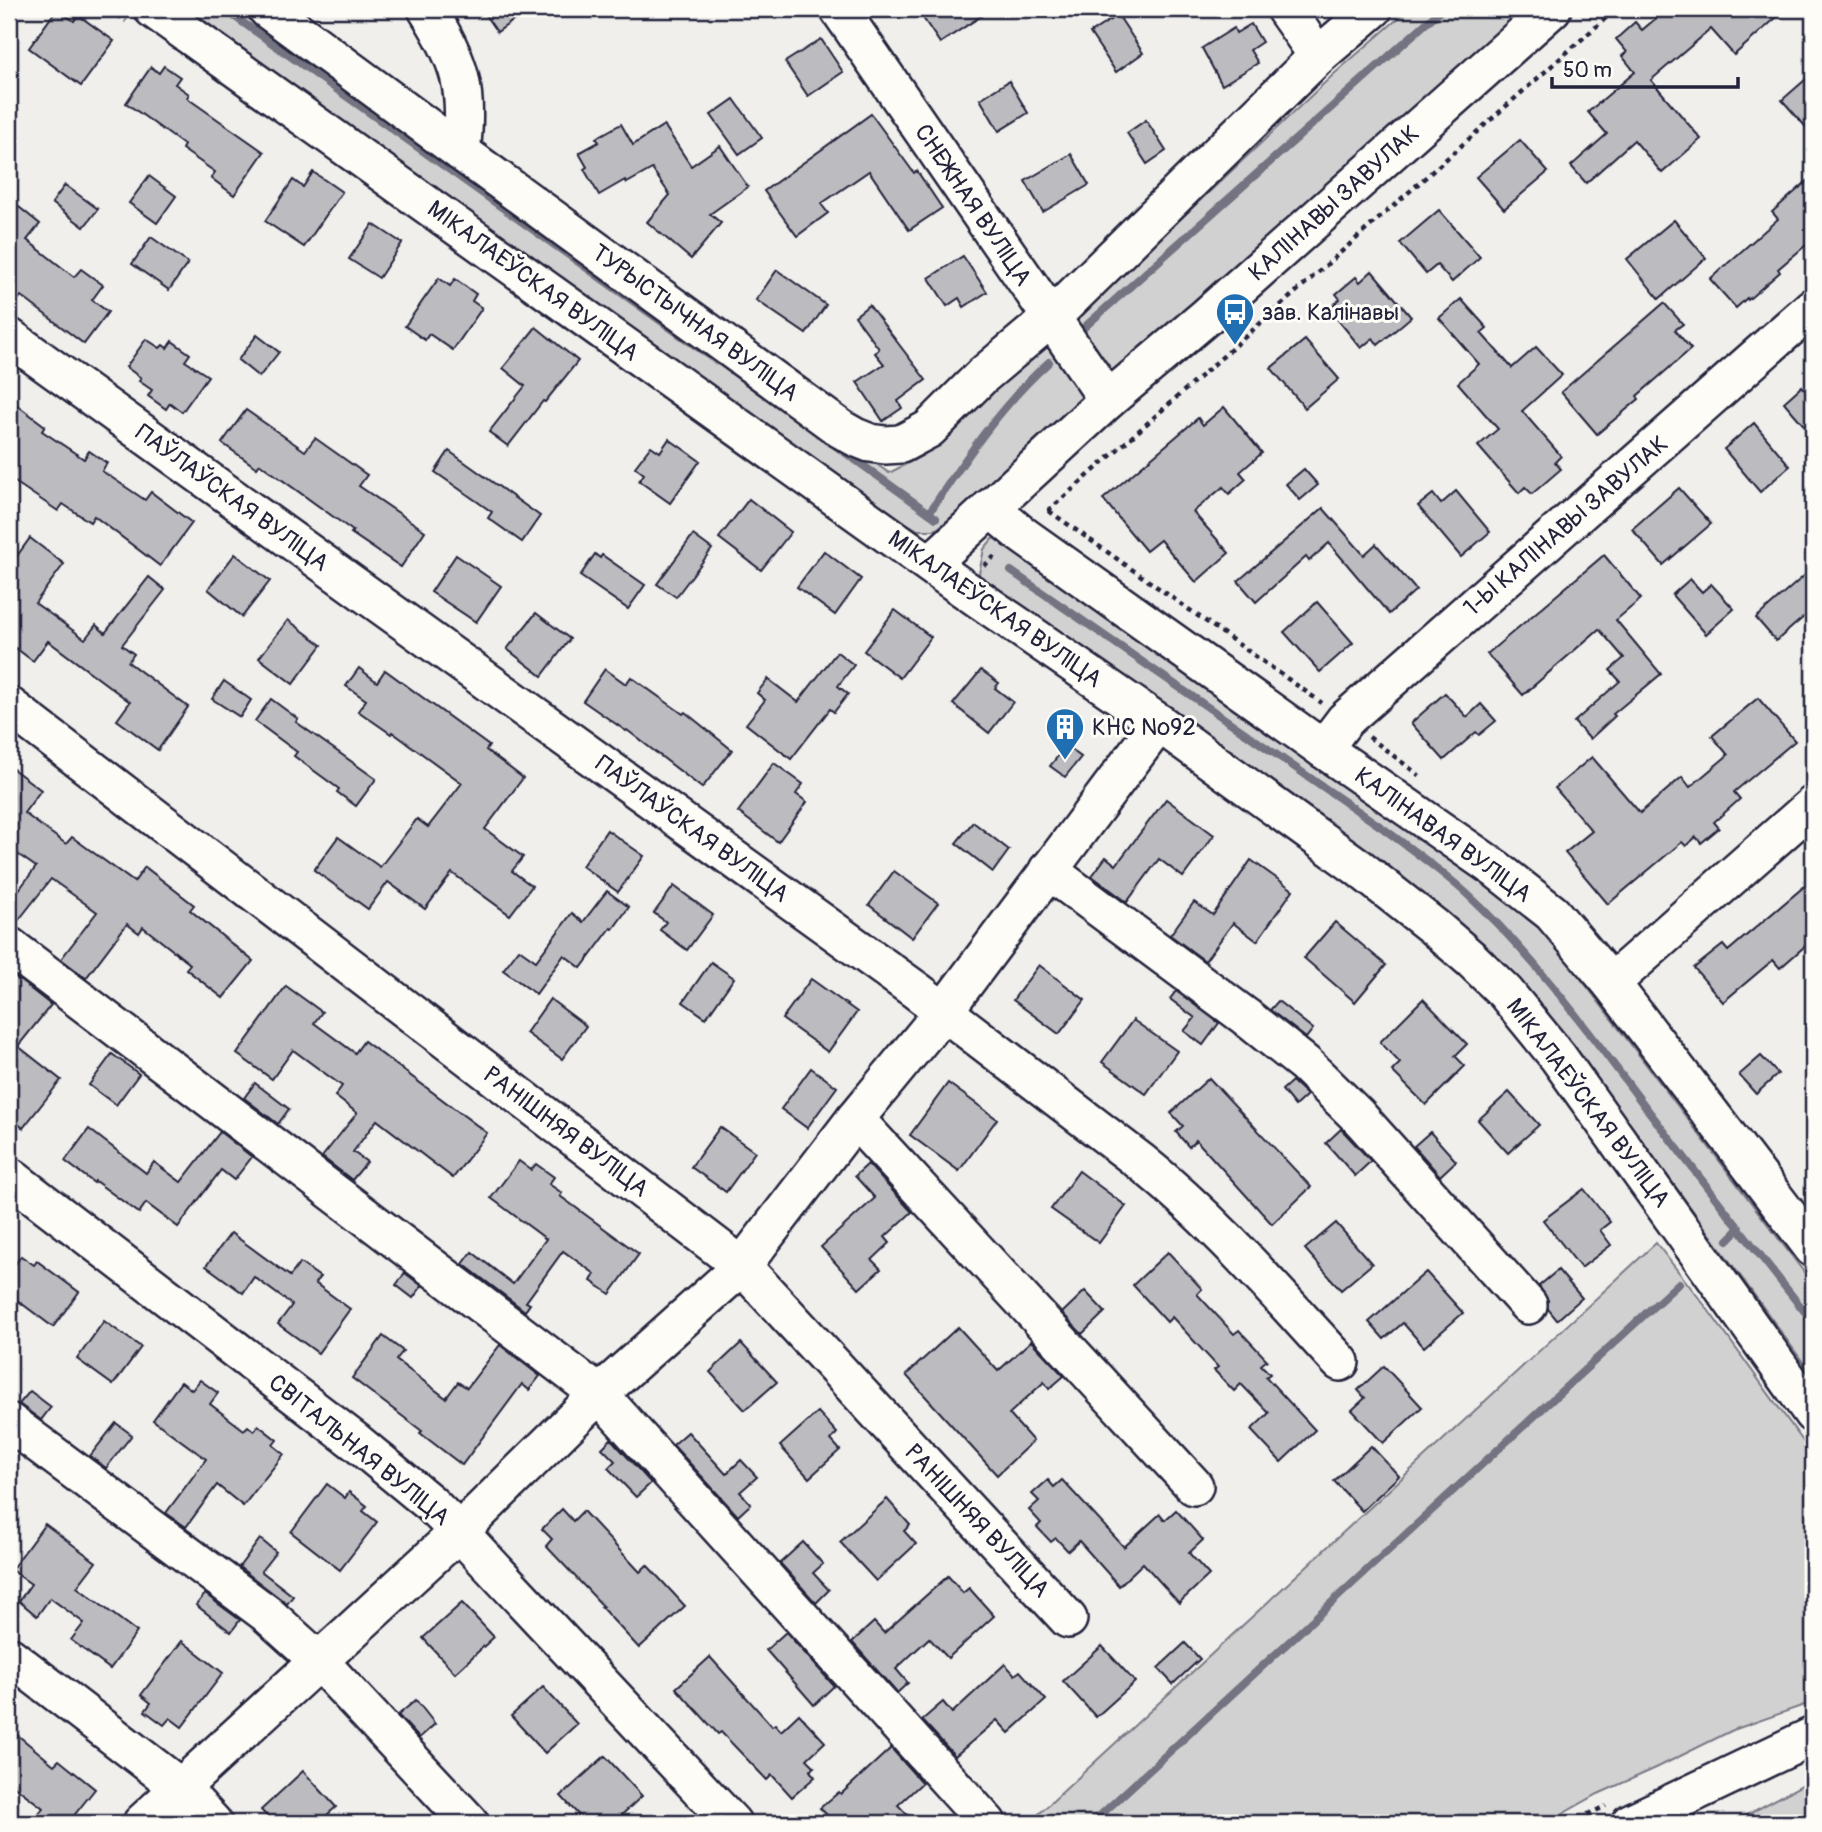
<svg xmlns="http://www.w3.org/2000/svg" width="1822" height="1832" viewBox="0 0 1822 1832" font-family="Pangolin,sans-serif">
	<rect width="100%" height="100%" fill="#f0efec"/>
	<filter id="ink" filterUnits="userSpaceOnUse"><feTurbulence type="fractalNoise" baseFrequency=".0143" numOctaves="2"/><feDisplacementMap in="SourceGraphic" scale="14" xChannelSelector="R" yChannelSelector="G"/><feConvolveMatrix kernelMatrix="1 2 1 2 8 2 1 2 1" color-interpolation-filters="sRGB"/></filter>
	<g filter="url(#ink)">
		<g fill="#d2d1d1" stroke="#7a7a86" stroke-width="2">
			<path d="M188,9H244L889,473L922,456L990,378L1081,313L1334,74L1409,9H1526L967,506L935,530H918L885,511Z"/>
			<path d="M993,538L1013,548L1486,881L1550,938L1813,1284V1376L1638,1135L1522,984L978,578L984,549Z"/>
			<path d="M1656,1243L1706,1307L1813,1455V1702L1733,1730L1656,1768L1598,1794L1546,1823H1029Z"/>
			<path d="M1813,1779V1823H1732Z"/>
		</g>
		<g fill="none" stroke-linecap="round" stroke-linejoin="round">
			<g stroke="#737381" stroke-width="8">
				<path d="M224,9L717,361"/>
				<path d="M1079,332L1442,9"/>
				<path d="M836,446L936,518"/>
				<path d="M929,513C965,459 1000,406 1049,362"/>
				<path d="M1011,571L1384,829C1412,850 1441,870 1467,894C1535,957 1589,1032 1644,1105C1700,1178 1756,1251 1813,1322"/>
				<path d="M1728,1240L1739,1229"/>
				<path d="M1092,1823L1679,1283"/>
			</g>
		</g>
		<g fill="#bcbcc0" stroke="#22223b" stroke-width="2">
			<path d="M57,9L74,21L78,15L114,41L81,86L29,48Z"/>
			<path d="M481,9H530L497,32Z"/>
			<path d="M917,9H992L940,43Z"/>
			<path d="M1667,9H1786L1734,55L1711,29L1651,80L1701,139L1677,160L1662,173L1634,140L1586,183L1571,166L1607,134L1588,112L1635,72L1622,56L1627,52L1616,39L1635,22L1642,30Z"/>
			<path d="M1118,15L1143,53L1116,72L1090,33Z"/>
			<path d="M1251,24L1262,42L1250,50L1258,63L1222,85L1202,48L1234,28L1236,33Z"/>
			<path d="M821,39L843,72L808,96L785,62Z"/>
			<path d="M164,66L180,77L175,84L189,94L187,98L264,152L234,195L211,178L215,172L182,149L184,145L126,103L151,67L159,73Z"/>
			<path d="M1813,73V135L1782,100Z"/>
			<path d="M1009,81L1028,113L999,131L980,99Z"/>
			<path d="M734,99L762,138L739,154L711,115Z"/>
			<path d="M871,114L914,173L917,171L942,208L909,230L869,171L821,204L828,213L797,236L764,191Z"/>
			<path d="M1146,120L1166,151L1147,164L1127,133Z"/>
			<path d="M621,124L633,145L664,125L691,166L720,146L748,187L710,214L721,223L691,259L647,222L670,195L652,169L627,183L625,180L599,195L584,169L587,167L579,153L599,142L596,138Z"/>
			<path d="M1520,140L1548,172L1504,209L1476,177Z"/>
			<path d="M1071,154L1089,185L1043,212L1025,181Z"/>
			<path d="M313,172L342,192L304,247L265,221L293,180L303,187Z"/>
			<path d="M149,176L176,196L157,223L129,203Z"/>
			<path d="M1813,176V239L1778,269L1780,272L1748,300L1747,298L1736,308L1710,279L1778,219L1772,212Z"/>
			<path d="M65,185L98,209L84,227L52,203Z"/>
			<path d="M9,199L40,224L27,240L74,277L81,269L103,285L92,300L108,312L84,344L21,296L9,310Z"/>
			<path d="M1439,210L1480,257L1452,282L1437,265L1426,274L1400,243Z"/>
			<path d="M1674,220L1706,258L1659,299L1627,259Z"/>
			<path d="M373,224L402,243L379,278L349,259Z"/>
			<path d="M151,237L188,263L169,290L132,264Z"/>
			<path d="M963,256L987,292L964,307L959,298L947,306L929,278Z"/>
			<path d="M777,270L826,305L806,334L756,300Z"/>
			<path d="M1372,271L1411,317L1378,345L1373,338L1361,348L1329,309L1340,299L1336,294L1356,277L1360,282Z"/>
			<path d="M439,278L450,286L455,279L476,294L472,301L482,308L453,350L429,334L425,340L405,326Z"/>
			<path d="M1461,299L1487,328L1481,333L1512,368L1536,347L1562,375L1522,411L1561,456L1555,462L1561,469L1532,494L1525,487L1519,493L1478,446L1498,429L1458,383L1479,364L1439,318Z"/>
			<path d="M1664,303L1683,324L1675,330L1691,349L1637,396L1639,399L1597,434L1561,392Z"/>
			<path d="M869,305L926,380L898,401L902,408L883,421L857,382L884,364L875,353L879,349L855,316Z"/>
			<path d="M536,327L578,361L545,402L543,401L508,446L489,432L525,386L503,368Z"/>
			<path d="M257,335L279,352L259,377L238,360Z"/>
			<path d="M146,339L160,348L163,345L167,348L172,341L190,354L185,361L208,376L182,412L170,403L166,409L148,396L152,390L139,381L141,378L126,367Z"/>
			<path d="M1305,340L1339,379L1305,408L1271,368Z"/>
			<path d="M1802,386L1813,399V436L1784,402Z"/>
			<path d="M9,399L45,426L42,431L84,459L89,451L107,463L102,471L145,500L151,492L192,523L160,566L94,516L90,522L63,504L58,511L9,478Z"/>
			<path d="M1224,407L1262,453L1240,472L1246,479L1229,494L1223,487L1193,512L1229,553L1196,582L1160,540L1146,551L1103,499L1198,418L1203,425Z"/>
			<path d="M246,410L305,451L315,438L367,475L359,486L425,531L401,567L351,533L353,531L260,464L257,468L222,443Z"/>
			<path d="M1754,423L1790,466L1760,492L1724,449Z"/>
			<path d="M669,439L700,461L670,503L639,481L644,474L635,467L651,446L660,452Z"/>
			<path d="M449,451L540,516L522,542L488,518L492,512L435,472Z"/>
			<path d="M1304,469L1318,485L1300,500L1286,484Z"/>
			<path d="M1679,488L1711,524L1663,565L1632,529Z"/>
			<path d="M1456,491L1490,532L1461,557L1418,506L1433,494L1441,504Z"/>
			<path d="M749,499L791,532L761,570L719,538Z"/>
			<path d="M1323,508L1364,555L1376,544L1416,590L1389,614L1329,543L1309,561L1306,557L1256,602L1238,581Z"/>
			<path d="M693,535L712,549L676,597L657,584Z"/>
			<path d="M30,538L64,564L35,603L85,639L96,625L105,633L149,577L165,590L122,645L134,654L128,662L188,707L158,750L117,720L130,702L48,641L33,661L9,643V567Z"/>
			<path d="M824,551L861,579L835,615L797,587Z"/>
			<path d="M235,554L270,581L242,617L208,589Z"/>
			<path d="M595,554L600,558L602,555L645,585L628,609L580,576Z"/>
			<path d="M456,555L501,586L476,622L431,592Z"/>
			<path d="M1604,555L1641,599L1616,620L1661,674L1613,714L1615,716L1590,739L1574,722L1620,681L1610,670L1624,658L1599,629L1523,695L1487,654Z"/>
			<path d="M1813,568V609L1776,641L1756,618Z"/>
			<path d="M1690,579L1702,592L1711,584L1734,609L1706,634L1672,595Z"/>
			<path d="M1317,602L1353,643L1320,672L1284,632Z"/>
			<path d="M895,610L931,637L900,678L864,651Z"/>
			<path d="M536,613L570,639L542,676L507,649Z"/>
			<path d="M288,620L322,645L293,684L259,658Z"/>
			<path d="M837,652L854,665L838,686L848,694L834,712L830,709L791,759L746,724L765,700L757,693L768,679L798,702Z"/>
			<path d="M359,668L377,682L385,670L489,746L486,750L523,778L485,829L523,857L512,871L532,886L510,915L452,873L425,909L388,882L368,909L314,870L338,837L380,867L417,819L428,827L462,783L392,732L391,734L358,711L366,700L346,686Z"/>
			<path d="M605,669L626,684L631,677L683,714L685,712L732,750L702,788L627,730L626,731L583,701Z"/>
			<path d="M981,670L999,683L995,688L1013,702L989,733L953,704Z"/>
			<path d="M224,681L251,700L240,717L212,699Z"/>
			<path d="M1445,693L1467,717L1481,704L1496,721L1479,735L1476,732L1444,760L1411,723Z"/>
			<path d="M1758,698L1795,741L1734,792L1740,799L1714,822L1719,828L1701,843L1696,837L1686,846L1682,842L1608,904L1565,853L1592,831L1555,788L1592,757L1640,813L1682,777L1690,787L1728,755L1712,736Z"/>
			<path d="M271,699L298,719L296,722L376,779L356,806L337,792L339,789L294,756L297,752L255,721Z"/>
			<path d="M1066,746L1081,757L1065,777L1050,766Z"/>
			<path d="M774,763L803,784L796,794L807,802L778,842L738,812Z"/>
			<path d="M9,766L41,790L24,813L66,844L72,837L134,882L145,867L194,905L190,910L253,961L223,998L186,969L190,964L143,927L139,933L127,924L86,978L61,959L97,912L51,879L14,926L9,925V903L36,867L9,848Z"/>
			<path d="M1166,799L1214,835L1183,877L1159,859L1127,902L1092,876L1106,857L1116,865Z"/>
			<path d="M973,822L1009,850L993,872L956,843Z"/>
			<path d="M607,830L644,856L618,892L582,866Z"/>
			<path d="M1251,860L1293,890L1257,941L1233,923L1205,961L1170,935L1194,902L1213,915Z"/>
			<path d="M894,871L938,903L912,938L869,905Z"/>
			<path d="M1813,879V939L1780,968L1773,960L1723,1002L1694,968L1723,945L1728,951Z"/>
			<path d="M674,886L713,915L687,950L660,930L666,922L654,913Z"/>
			<path d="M607,891L629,907L613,929L611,928L581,968L564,955L536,994L503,970L519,949L536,961L572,913L583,922Z"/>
			<path d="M1335,922L1386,965L1355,1002L1304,958Z"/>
			<path d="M711,962L734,978L706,1018L683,1002Z"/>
			<path d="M1039,965L1085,1000L1059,1034L1013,1000Z"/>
			<path d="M9,972L51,1005L18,1046L61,1080L23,1128L9,1116Z"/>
			<path d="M811,979L857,1012L828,1052L782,1019Z"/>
			<path d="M286,986L322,1012L314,1023L355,1053L364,1041L487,1133L453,1178L377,1120L353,1152L367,1162L352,1180L322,1157L357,1113L335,1096L342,1086L293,1050L272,1079L237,1054Z"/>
			<path d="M1176,991L1219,1023L1203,1045L1184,1031L1195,1018L1170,999Z"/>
			<path d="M550,999L586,1026L562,1059L526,1033Z"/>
			<path d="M1423,999L1467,1044L1455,1056L1465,1066L1426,1105L1392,1071L1400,1063L1380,1042Z"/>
			<path d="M1278,1001L1313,1029L1306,1038L1270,1010Z"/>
			<path d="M1133,1020L1177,1051L1146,1094L1102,1062Z"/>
			<path d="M112,1054L139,1074L116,1105L89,1085Z"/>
			<path d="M1761,1056L1778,1074L1756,1094L1739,1075Z"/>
			<path d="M811,1068L837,1087L807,1128L781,1109Z"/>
			<path d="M1209,1078L1311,1187L1272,1224L1196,1140L1189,1147L1176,1132L1183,1126L1171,1113Z"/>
			<path d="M1292,1081L1307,1095L1295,1106L1282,1090Z"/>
			<path d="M255,1083L289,1109L278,1124L244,1098Z"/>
			<path d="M948,1083L997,1119L959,1171L910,1135Z"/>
			<path d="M1509,1092L1539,1125L1508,1153L1478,1120Z"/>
			<path d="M720,1127L755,1152L726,1192L691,1167Z"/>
			<path d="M89,1129L146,1173L154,1162L181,1182L220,1132L252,1157L234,1180L221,1170L178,1227L146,1203L139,1213L95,1181L94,1183L65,1161Z"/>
			<path d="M1341,1129L1371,1161L1355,1176L1326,1143Z"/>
			<path d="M1430,1132L1456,1161L1440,1176L1414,1146Z"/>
			<path d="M519,1161L531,1170L536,1164L554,1177L549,1184L562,1193L560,1196L639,1254L610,1294L591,1281L595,1274L563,1251L526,1302L530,1304L525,1311L463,1264L472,1252L513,1284L546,1239L491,1198Z"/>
			<path d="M868,1164L912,1212L885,1237L890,1243L872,1260L881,1269L859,1289L821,1247L875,1198L855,1176Z"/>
			<path d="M1079,1171L1126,1206L1099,1243L1051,1209Z"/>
			<path d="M1584,1189L1610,1222L1600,1230L1611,1245L1581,1268L1543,1220Z"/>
			<path d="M1336,1223L1372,1264L1341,1290L1305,1249Z"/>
			<path d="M231,1233L290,1276L300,1263L320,1277L315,1283L350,1309L318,1353L278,1324L292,1305L254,1277L243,1293L206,1266Z"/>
			<path d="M1168,1252L1202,1289L1197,1294L1234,1334L1239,1330L1267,1360L1261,1365L1270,1374L1266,1377L1315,1430L1281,1462L1251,1430L1269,1413L1241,1384L1234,1391L1214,1370L1218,1367L1172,1317L1167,1322L1133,1285Z"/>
			<path d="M21,1256L34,1265L37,1261L79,1292L53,1327L9,1294V1273Z"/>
			<path d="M1558,1270L1582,1298L1557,1320L1548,1309V1300L1539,1286Z"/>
			<path d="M1426,1272L1463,1313L1424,1347L1403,1323L1384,1339L1369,1322Z"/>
			<path d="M405,1273L422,1286L413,1298L396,1285Z"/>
			<path d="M1085,1291L1105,1312L1082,1334L1062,1313Z"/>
			<path d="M104,1321L141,1347L113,1385L77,1359Z"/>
			<path d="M958,1327L998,1371L1031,1341L1064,1376L1049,1389L1044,1382L1009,1414L1033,1441L997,1475L906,1375Z"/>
			<path d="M383,1336L403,1351L396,1360L446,1398L458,1382L467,1388L500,1345L540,1376L529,1390L522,1384L462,1465L420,1433L422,1431L352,1378Z"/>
			<path d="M741,1343L777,1382L745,1410L710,1372Z"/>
			<path d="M1384,1366L1422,1407L1383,1443L1352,1410L1365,1398L1358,1390Z"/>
			<path d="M200,1380L218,1393L210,1404L244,1430L248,1426L254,1431L258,1425L277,1440L273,1445L284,1454L243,1506L217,1485L186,1527L166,1513L206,1459L153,1420L181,1382L192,1390Z"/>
			<path d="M30,1391L51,1407L41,1420L19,1404Z"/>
			<path d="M818,1412L837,1433L831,1440L840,1450L809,1478L780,1446Z"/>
			<path d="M116,1423L132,1435L106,1468L90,1456Z"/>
			<path d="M688,1432L726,1474L741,1460L757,1477L740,1492L751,1504L738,1516L673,1445Z"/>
			<path d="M611,1439L651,1483L636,1497L608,1468L615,1461L602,1448Z"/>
			<path d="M1371,1446L1399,1476L1362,1511L1334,1481Z"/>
			<path d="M1048,1480L1054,1487L1062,1480L1124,1547L1160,1514L1165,1520L1176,1510L1203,1540L1189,1553L1209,1575L1179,1603L1143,1563L1119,1586L1079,1541L1068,1551L1056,1538L1051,1542L1037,1527L1041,1523L1029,1510L1039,1501L1032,1494Z"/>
			<path d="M327,1484L345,1498L349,1492L367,1506L363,1511L377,1522L340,1570L291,1532Z"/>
			<path d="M887,1499L910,1525L904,1531L916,1544L876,1581L840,1542Z"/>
			<path d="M562,1509L573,1521L583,1511L640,1572L647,1565L685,1606L639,1648L601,1607L603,1606L546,1546L552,1539L542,1529Z"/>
			<path d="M45,1524L96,1562L77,1587L137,1632L110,1669L71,1640L84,1623L50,1598L37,1616L19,1601L31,1584L11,1570Z"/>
			<path d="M260,1539L276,1552L261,1571L293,1596L287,1604L239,1567Z"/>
			<path d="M803,1542L823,1564L813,1573L829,1590L816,1603L780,1563Z"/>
			<path d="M948,1576L963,1593L969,1588L994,1616L948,1658L929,1638L896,1669L908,1683L897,1693L852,1642L874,1622L884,1633Z"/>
			<path d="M205,1594L240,1620L231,1632L196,1605Z"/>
			<path d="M462,1603L494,1637L455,1673L423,1638Z"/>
			<path d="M786,1632L834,1686L814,1705L766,1650Z"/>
			<path d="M182,1641L223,1673L182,1727L170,1718L164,1725L145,1711L151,1703L141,1695Z"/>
			<path d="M1185,1643L1200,1659L1173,1684L1158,1668Z"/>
			<path d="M1102,1646L1135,1682L1096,1717L1063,1681Z"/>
			<path d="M710,1657L772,1726L775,1724L781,1731L799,1714L825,1742L807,1759L815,1767L810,1771L815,1777L792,1797L772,1775L767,1780L721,1732L718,1734L676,1688Z"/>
			<path d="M1005,1664L1015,1675L1020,1671L1046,1700L1009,1733L997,1720L955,1756L922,1720L943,1702L952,1713Z"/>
			<path d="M543,1687L577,1724L545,1753L511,1716Z"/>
			<path d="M416,1700L435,1724L419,1738L398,1715Z"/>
			<path d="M9,1728L54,1765L59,1760L95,1789L68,1823H31L43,1808L9,1782Z"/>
			<path d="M891,1748L922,1783L898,1805L915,1823H835L820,1808L839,1792L841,1794Z"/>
			<path d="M605,1756L642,1796L613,1823H586L561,1796Z"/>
			<path d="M303,1771L336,1807L318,1823H273L261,1810Z"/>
		</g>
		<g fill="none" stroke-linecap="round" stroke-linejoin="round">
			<g stroke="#22223b" stroke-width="42">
				<g id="minor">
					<path d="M153,9L960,586L1159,723L1358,867L1434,927L1471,959L1505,992L1558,1057L1813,1414"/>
					<path d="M267,9L461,152"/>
					<path d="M427,9C460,61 469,89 461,152L841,429L855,437L870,443L885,445L901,444L929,429L982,376L1051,318L1318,56L1373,9"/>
					<path d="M839,9L1108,400"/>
					<path d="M1285,9L1318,56"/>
					<path d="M9,337L917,991L1141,1162C1215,1221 1276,1293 1340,1362"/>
					<path d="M990,508L1021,534L1323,749L1496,869L1552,913L1611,983L1813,1248"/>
					<path d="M930,564L1108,400L1207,316L1552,9"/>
					<path d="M9,706L742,1266L1068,1619"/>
					<path d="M1323,749L1345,720L1813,307"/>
					<path d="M1048,870L1246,1017L1305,1064L1358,1116L1528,1305"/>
					<path d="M9,946L599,1394L987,1823"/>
					<path d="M1611,983L1813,805"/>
					<path d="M855,1119L1194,1486"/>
					<path d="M9,1176L356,1442L430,1503L459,1532L732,1823"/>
					<path d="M9,1422L267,1614L319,1661L470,1823"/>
					<path d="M9,1656L181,1788L213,1823"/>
					<path d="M142,1823L459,1532L599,1394L742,1266L855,1119L944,1011L1159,723"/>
					<path d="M1630,1823L1813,1736"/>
				</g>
			</g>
			<g stroke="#22223b" stroke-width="4.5" stroke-dasharray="5 5" stroke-linecap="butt">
				<path d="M109,9L126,21"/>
				<path d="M1048,511L1616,9"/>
				<path d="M1049,511L1322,703"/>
				<path d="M984,566L998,553"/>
				<path d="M1369,737L1420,776"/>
				<path d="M1569,1823L1606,1806"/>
			</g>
			<use href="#minor" stroke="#fdfcf7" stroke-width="37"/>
		</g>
	</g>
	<defs>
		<g id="bus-pin" transform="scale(2.0125)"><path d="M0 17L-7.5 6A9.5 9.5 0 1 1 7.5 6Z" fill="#1f6fb2" stroke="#fdfcf7"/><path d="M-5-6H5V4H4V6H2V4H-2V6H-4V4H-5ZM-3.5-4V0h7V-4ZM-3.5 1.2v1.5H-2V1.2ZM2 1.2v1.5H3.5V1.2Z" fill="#fff"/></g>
		<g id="building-pin" transform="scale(2.0125)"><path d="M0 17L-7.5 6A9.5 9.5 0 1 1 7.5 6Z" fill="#1f6fb2" stroke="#fdfcf7"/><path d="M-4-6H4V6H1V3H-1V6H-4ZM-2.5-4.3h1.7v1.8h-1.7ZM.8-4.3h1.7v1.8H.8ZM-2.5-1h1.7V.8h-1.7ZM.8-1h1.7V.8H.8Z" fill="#fff"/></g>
	</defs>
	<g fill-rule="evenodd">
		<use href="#bus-pin" x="1235" y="312"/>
		<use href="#building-pin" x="1065" y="727"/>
	</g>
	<g text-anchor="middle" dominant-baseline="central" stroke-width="6" stroke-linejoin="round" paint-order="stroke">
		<g font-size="24" fill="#22223b" stroke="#fdfcf7">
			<text transform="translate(1334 203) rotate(-42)">КАЛІНАВЫ ЗАВУЛАК</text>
			<text transform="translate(973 205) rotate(56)">СНЕЖНАЯ ВУЛІЦА</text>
			<text transform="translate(533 281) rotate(36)">МІКАЛАЕЎСКАЯ ВУЛІЦА</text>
			<text transform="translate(695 323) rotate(36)">ТУРЫСТЫЧНАЯ ВУЛІЦА</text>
			<text transform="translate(232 498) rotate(36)">ПАЎЛАЎСКАЯ ВУЛІЦА</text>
			<text transform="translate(1566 526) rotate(-41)">1-Ы КАЛІНАВЫ ЗАВУЛАК</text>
			<text transform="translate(995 609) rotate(35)">МІКАЛАЕЎСКАЯ ВУЛІЦА</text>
			<text transform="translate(692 829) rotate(36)">ПАЎЛАЎСКАЯ ВУЛІЦА</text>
			<text transform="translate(1443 835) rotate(36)">КАЛІНАВАЯ ВУЛІЦА</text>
			<text transform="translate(1588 1103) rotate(53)">МІКАЛАЕЎСКАЯ ВУЛІЦА</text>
			<text transform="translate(566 1132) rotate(37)">РАНІШНЯЯ ВУЛІЦА</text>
			<text transform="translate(359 1450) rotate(39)">СВІТАЛЬНАЯ ВУЛІЦА</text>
			<text transform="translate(977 1521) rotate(47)">РАНІШНЯЯ ВУЛІЦА</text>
		</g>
		<g font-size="24" fill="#22223b" stroke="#fdfcf7" text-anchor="start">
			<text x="1262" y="312">зав. Калінавы</text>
			<text x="1092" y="727">КНС №92</text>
		</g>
	</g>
	<rect width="1822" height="1832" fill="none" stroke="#fdfcf7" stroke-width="35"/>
	<rect x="18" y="18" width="1787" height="1797" fill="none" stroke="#22223b" stroke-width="2.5" filter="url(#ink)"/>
	<path d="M1552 77v10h186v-10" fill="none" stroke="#22223b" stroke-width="3.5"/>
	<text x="1563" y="77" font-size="21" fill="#22223b" stroke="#fdfcf7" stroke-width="5" paint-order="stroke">50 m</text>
</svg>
